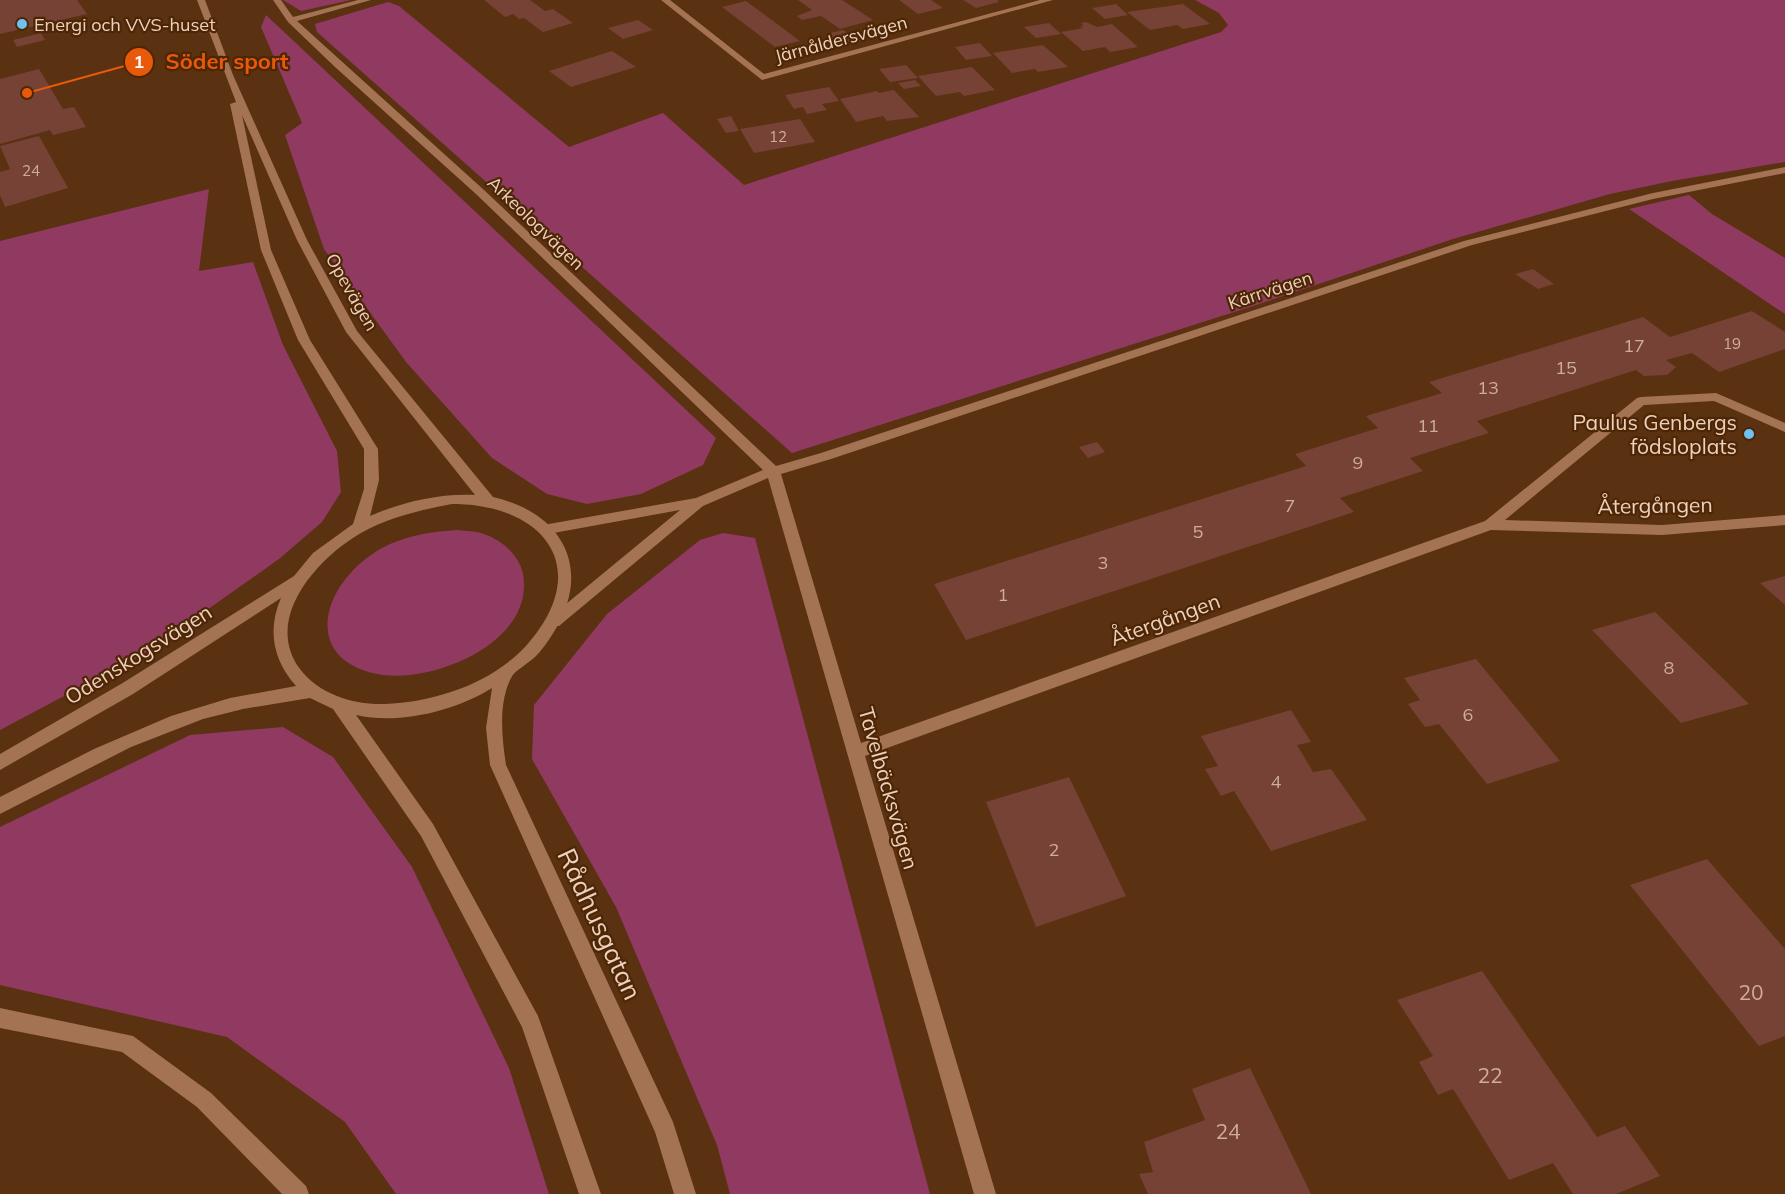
<svg xmlns="http://www.w3.org/2000/svg" width="1785" height="1194" viewBox="0 0 1785 1194" font-family="Mulish,sans-serif">
	<rect width="100%" height="100%" fill="#5a3111"/>
	<g fill="#903a61">
		<path d="M283,0H351L301,11Z"/>
		<path d="M1195,0H1785V162L1672,181L1610,194L1453,239L1250,307L792,453L317,32L315,24L388,2L399,6L569,147L663,113L744,185L1221,32L1228,25L1219,13Z"/>
		<path d="M266,15L716,438L703,465L641,494L587,504L547,494L492,458L406,362L324,249L285,135L302,123L261,27Z"/>
		<path d="M209,189L199,271L253,262L283,345L337,451L341,492L322,522L279,559L149,651L0,730V241Z"/>
		<path d="M1689,195L1712,214L1785,258V314L1629,209Z"/>
		<path d="M457,530C466,531 476,531 484,534C503,541 519,555 523,574C535,641 437,682 383,675C304,663 318,592 371,555C396,537 427,532 457,530Z"/>
		<path d="M723,533L755,538L930,1194H730L717,1145L616,907L532,759L534,705L607,614L700,540Z"/>
		<path d="M283,727L333,757L412,867L509,1068L549,1194H396L345,1122L227,1037L0,985V827L190,735Z"/>
	</g>
	<g fill="#754235">
		<path d="M0,0H77L87,14L0,34Z"/>
		<path d="M484,0H530L545,11L553,9L573,23L543,32L524,18L519,19L513,14L505,17Z"/>
		<path d="M798,0H842L873,20L840,29L821,16L802,20L797,16L812,10Z"/>
		<path d="M899,0H931L943,8L918,14Z"/>
		<path d="M963,0H997L999,2L976,8Z"/>
		<path d="M746,1L800,41L775,47L722,7Z"/>
		<path d="M1116,4L1128,15L1105,19L1092,8Z"/>
		<path d="M1183,4L1210,24L1183,29L1177,25L1150,30L1127,12Z"/>
		<path d="M638,20L653,30L623,39L608,28Z"/>
		<path d="M1086,22L1097,27L1112,24L1138,47L1110,52L1105,47L1083,51L1061,32L1083,28L1080,26H1084L1081,23Z"/>
		<path d="M1049,23L1061,34L1036,38L1024,27Z"/>
		<path d="M843,30L849,34L858,32L867,39L842,46L826,34Z"/>
		<path d="M41,33L45,40L17,47L13,40Z"/>
		<path d="M980,43L992,56L966,60L955,47Z"/>
		<path d="M1043,45L1068,67L1038,72L1035,69L1012,73L993,53Z"/>
		<path d="M612,51L636,67L571,87L549,71Z"/>
		<path d="M906,65L918,78L890,82L879,69Z"/>
		<path d="M972,67L995,90L964,96L960,92L936,96L918,76Z"/>
		<path d="M39,69L63,109L74,107L86,127L53,135L50,130L0,144V79Z"/>
		<path d="M915,80L921,86L904,89L898,83Z"/>
		<path d="M829,87L839,101L822,104L827,110L807,114L803,107L794,109L785,95Z"/>
		<path d="M894,90L919,117L887,121L883,116L856,122L840,99L877,91L879,93Z"/>
		<path d="M731,116L739,131L726,133L717,119Z"/>
		<path d="M800,119L815,142L754,153L740,129Z"/>
		<path d="M39,136L68,188L5,207L0,195V172L10,169L0,146Z"/>
		<path d="M1533,269L1554,284L1538,289L1515,274Z"/>
		<path d="M1752,311L1785,332V349L1719,372L1692,353L1666,360L1676,367L1667,375L1644,376L1636,370L1477,421L1489,433L1410,458L1423,471L1340,498L1354,512L966,640L934,584L1306,466L1295,454L1378,428L1366,416L1442,393L1429,382L1643,317L1670,337Z"/>
		<path d="M1097,442L1105,452L1088,458L1079,447Z"/>
		<path d="M1785,576V605L1760,583Z"/>
		<path d="M1655,612L1749,704L1681,723L1592,630Z"/>
		<path d="M1476,659L1560,761L1487,784L1439,724L1425,727L1408,704L1420,700L1404,678Z"/>
		<path d="M1291,710L1311,742L1297,745L1313,772L1331,769L1367,820L1271,851L1234,791L1221,796L1205,769L1218,766L1201,736Z"/>
		<path d="M1069,777L1126,896L1036,927L986,802Z"/>
		<path d="M1707,859L1785,949V1036L1759,1046L1630,885Z"/>
		<path d="M1482,971L1597,1137L1625,1126L1660,1176L1616,1194H1573L1553,1163L1509,1180L1453,1089L1438,1095L1419,1062L1433,1056L1397,1000Z"/>
		<path d="M1250,1068L1311,1194H1148L1139,1174L1153,1172L1144,1142L1205,1120L1192,1089Z"/>
	</g>
	<g fill="none" stroke-linecap="round" stroke-linejoin="round">
		<path fill="#a37354" fill-rule="evenodd" d="M0,1008L133,1036L211,1093L306,1186L309,1194H282L197,1107L122,1052L0,1028Z"/>
		<g fill="#a37354" fill-rule="evenodd">
			<path d="M273,0H281L293,17L358,0H371L297,21L484,190L776,466L821,453L1464,241L1653,193L1785,167V173L1653,199L1472,245L831,459L781,474L861,743L1485,521L1637,398L1641,397L1716,393L1785,423V432L1714,401L1644,405L1505,520L1662,525L1785,515V525L1662,535L1491,530L865,756L996,1194H974L768,478L703,506L559,626H549L546,622L549,618L680,510L548,534L541,529L543,525L696,498L763,470L476,194L335,67L288,22Z"/>
			<path d="M661,0H670L764,74L1040,0H1053L762,80Z"/>
		</g>
		<path fill="#a37354" fill-rule="evenodd" d="M197,0H205L233,75L307,240L357,331L493,497C564,513 594,571 552,635C547,643 541,651 535,657C528,664 515,670 511,678C498,704 502,738 506,765L673,1122L696,1194H674L655,1132L490,765L486,728L492,688C455,711 399,725 356,715L433,824L538,1016L601,1194H579L522,1027L421,836L333,709L310,698L243,709L203,719L131,747L0,814V797L94,749L171,716L230,698L296,686C273,660 267,630 281,598L133,694L0,770V754L121,684L294,576L313,553L353,524L364,489V449L298,340L261,250L230,104L236,102ZM242,115L297,240L346,332L475,495C440,493 402,502 370,516L379,480L378,449L310,340L271,250ZM452,504C546,504 595,570 525,647C490,684 435,702 385,704C354,705 320,695 300,669C262,618 319,557 361,533C389,517 421,510 452,504Z"/>
	</g>
	<g fill="#6cc3f2" stroke="#4f2604" stroke-width="2">
		<circle cx="22" cy="24" r="6"/>
		<circle cx="1749" cy="434" r="6"/>
	</g>
	<g text-anchor="middle" dominant-baseline="central" stroke-width="4.5" stroke-linejoin="round" paint-order="stroke">
		<g font-size="15" fill="#cead9d">
			<text x="778" y="136">12</text>
			<text x="31" y="170">24</text>
			<text x="1732" y="343">19</text>
		</g>
		<g font-size="18" fill="#ebd1c0" stroke="#4f2604" text-anchor="start">
			<text x="34" y="24">Energi och VVS-huset</text>
		</g>
		<g font-size="18" fill="#ebd1c0" stroke="#4f2604">
			<text transform="translate(841 39) rotate(-15)">Järnåldersvägen</text>
			<text transform="translate(536 223) rotate(44)">Arkeologvägen</text>
			<text transform="translate(1270 290) rotate(-18)">Kärrvägen</text>
			<text transform="translate(352 292) rotate(60)">Opevägen</text>
		</g>
		<g font-size="18" fill="#cead9d">
			<text x="1634" y="345">17</text>
			<text x="1566" y="367">15</text>
			<text x="1488" y="387">13</text>
			<text x="1428" y="425">11</text>
			<text x="1358" y="462">9</text>
			<text x="1290" y="505">7</text>
			<text x="1198" y="531">5</text>
			<text x="1103" y="562">3</text>
			<text x="1003" y="594">1</text>
			<text x="1669" y="667">8</text>
			<text x="1468" y="714">6</text>
			<text x="1276" y="781">4</text>
			<text x="1054" y="849">2</text>
		</g>
		<g font-size="21" fill="#ebd1c0" stroke="#4f2604" text-anchor="end">
			<text x="1737" y="422">Paulus Genbergs<tspan x="1737" dy="24">födsloplats</tspan></text>
		</g>
		<g font-size="21" fill="#ebd1c0" stroke="#4f2604">
			<text transform="translate(1655 505) rotate(-1)">Återgången</text>
			<text transform="translate(1165 619) rotate(-20)">Återgången</text>
			<text transform="translate(138 654) rotate(-32)">Odenskogsvägen</text>
			<text transform="translate(889 788) rotate(74)">Tavelbäcksvägen</text>
		</g>
		<g font-size="21" fill="#cead9d">
			<text x="1751" y="992">20</text>
			<text x="1490" y="1075">22</text>
			<text x="1228" y="1131">24</text>
		</g>
		<g font-size="26" fill="#ebd1c0" stroke="#4f2604">
			<text transform="translate(600 924) rotate(65)">Rådhusgatan</text>
		</g>
	</g>
	<path fill="none" stroke="#e8590c" stroke-width="2" d="M27 93L139 62"/>
	<g fill="#e8590c" stroke="#4f2604" stroke-width="2">
		<circle cx="27" cy="93" r="6"/>
		<circle cx="139" cy="62" r="15"/>
	</g>
	<g font-size="18" text-anchor="middle" font-weight="bold" fill="#fff">
		<text x="139" y="68">1</text>
	</g>
	<g font-size="22" text-anchor="middle" font-weight="bold" fill="#e8590c" stroke="#4f2604" stroke-width="4.5" stroke-linejoin="round" paint-order="stroke">
		<text x="227" y="69">Söder sport</text>
	</g>
</svg>
